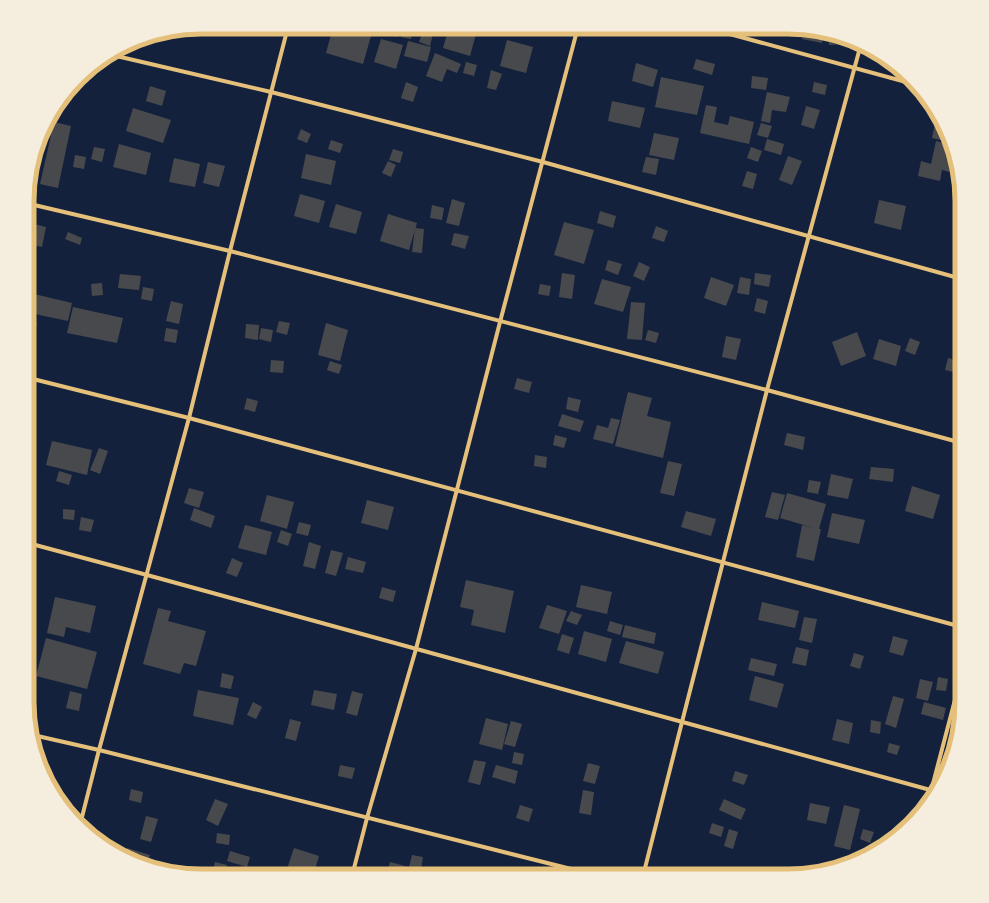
<svg xmlns="http://www.w3.org/2000/svg" width="989" height="903" viewBox="0 0 989 903" font-family="'Archivo Narrow',sans-serif">
	<rect width="100%" height="100%" fill="#14213d"/>
	<g fill="#48494c">
		<path d="M208,27H222L220,34L208,30Z"/>
		<path d="M333,27H339L371,36L363,64L326,53Z"/>
		<path d="M381,27H401L398,37L380,32Z"/>
		<path d="M404,27H414L411,39L401,37Z"/>
		<path d="M449,27H453L476,34L470,56L443,48Z"/>
		<path d="M804,29L823,34L822,43L802,39Z"/>
		<path d="M423,31L433,34L430,46L419,42Z"/>
		<path d="M829,35L845,40L846,44L829,45Z"/>
		<path d="M381,39L403,45L396,69L374,62Z"/>
		<path d="M507,40L533,47L526,73L500,66Z"/>
		<path d="M408,41L431,47L427,62L404,56Z"/>
		<path d="M435,53L461,64L457,73L447,69L442,82L426,76Z"/>
		<path d="M696,59L715,64L712,75L693,69Z"/>
		<path d="M466,62L477,65L474,76L463,73Z"/>
		<path d="M636,63L658,70L653,87L632,81Z"/>
		<path d="M491,70L502,74L496,90L487,88Z"/>
		<path d="M752,76L768,78L766,90L751,88Z"/>
		<path d="M661,77L704,86L697,115L655,107Z"/>
		<path d="M406,82L418,87L413,102L401,98Z"/>
		<path d="M814,82L827,85L825,95L812,92Z"/>
		<path d="M150,86L166,91L162,106L146,101Z"/>
		<path d="M767,92L790,97L786,112L772,110L770,123L761,121Z"/>
		<path d="M612,101L645,108L640,128L608,121Z"/>
		<path d="M706,105L717,107L714,122L728,125L730,116L754,122L749,144L700,133Z"/>
		<path d="M806,106L820,110L814,129L801,125Z"/>
		<path d="M133,108L171,120L163,143L126,131Z"/>
		<path d="M54,122L71,126L58,188L40,184Z"/>
		<path d="M761,123L772,126L768,138L757,135Z"/>
		<path d="M935,123L943,125L949,134L950,139L949,142L932,138Z"/>
		<path d="M301,129L311,134L307,143L297,139Z"/>
		<path d="M654,133L679,138L674,160L649,155Z"/>
		<path d="M767,139L784,144L781,155L764,150Z"/>
		<path d="M331,140L343,144L340,153L328,149Z"/>
		<path d="M936,141L951,145L958,174L942,170L940,181L918,176L921,161L931,164Z"/>
		<path d="M119,144L151,153L146,175L113,167Z"/>
		<path d="M94,147L105,149L102,162L91,159Z"/>
		<path d="M751,147L762,151L758,162L747,158Z"/>
		<path d="M393,149L403,152L400,163L389,160Z"/>
		<path d="M306,154L336,161L331,185L301,178Z"/>
		<path d="M75,155L86,157L84,169L73,167Z"/>
		<path d="M788,156L802,161L792,185L779,180Z"/>
		<path d="M646,157L659,159L656,175L642,172Z"/>
		<path d="M174,158L200,164L195,187L169,182Z"/>
		<path d="M388,161L396,165L391,177L382,173Z"/>
		<path d="M208,162L225,166L219,187L203,183Z"/>
		<path d="M747,171L757,174L753,189L742,186Z"/>
		<path d="M300,194L325,201L319,223L294,216Z"/>
		<path d="M452,199L465,203L459,226L446,223Z"/>
		<path d="M879,200L906,206L901,230L874,223Z"/>
		<path d="M336,204L362,212L356,234L329,227Z"/>
		<path d="M432,205L444,208L442,220L430,218Z"/>
		<path d="M600,211L616,216L613,228L597,223Z"/>
		<path d="M388,214L417,223L409,250L380,241Z"/>
		<path d="M564,222L594,230L584,264L554,255Z"/>
		<path d="M30,223L46,227L42,247L32,245L31,250H30Z"/>
		<path d="M656,226L668,231L664,242L652,238Z"/>
		<path d="M415,228L424,229L422,253L412,252Z"/>
		<path d="M68,232L82,238L80,245L65,239Z"/>
		<path d="M454,233L469,236L465,249L451,245Z"/>
		<path d="M608,260L622,264L618,275L605,270Z"/>
		<path d="M639,262L650,267L644,281L633,276Z"/>
		<path d="M562,273L575,275L572,299L559,297Z"/>
		<path d="M755,273L771,275L769,287L754,284Z"/>
		<path d="M120,274L141,276L139,290L118,288Z"/>
		<path d="M711,277L734,285L726,306L704,298Z"/>
		<path d="M740,277L751,279L749,295L737,293Z"/>
		<path d="M602,279L631,287L623,312L594,304Z"/>
		<path d="M102,283L103,295L92,296L91,284Z"/>
		<path d="M540,284L551,286L549,296L538,294Z"/>
		<path d="M143,287L154,289L152,301L141,299Z"/>
		<path d="M30,293L72,303L68,321L30,313Z"/>
		<path d="M757,298L768,301L765,314L754,311Z"/>
		<path d="M171,301L183,304L179,324L166,321Z"/>
		<path d="M631,302L645,303L642,340L627,339Z"/>
		<path d="M73,307L123,318L117,343L67,333Z"/>
		<path d="M279,321L290,323L287,335L276,332Z"/>
		<path d="M29,322L37,323L31,354H29Z"/>
		<path d="M326,323L348,330L340,361L318,355Z"/>
		<path d="M246,324L259,325L258,340L245,338Z"/>
		<path d="M166,328L178,330L176,343L164,341Z"/>
		<path d="M261,328L273,330L271,342L259,339Z"/>
		<path d="M648,330L659,333L656,343L645,340Z"/>
		<path d="M857,332L866,356L841,366L832,342Z"/>
		<path d="M726,336L741,339L736,360L722,357Z"/>
		<path d="M910,338L920,342L915,355L905,351Z"/>
		<path d="M879,339L901,346L896,366L873,359Z"/>
		<path d="M948,358L962,362V374L945,370Z"/>
		<path d="M271,360L284,361L283,373L270,372Z"/>
		<path d="M330,361L342,365L339,374L327,370Z"/>
		<path d="M517,378L532,382L529,393L514,389Z"/>
		<path d="M628,392L652,398L647,416L671,422L663,458L615,446Z"/>
		<path d="M568,397L581,400L578,412L566,409Z"/>
		<path d="M247,398L258,401L255,412L244,409Z"/>
		<path d="M562,414L584,421L580,432L558,426Z"/>
		<path d="M611,418L620,420L613,444L593,439L597,425L608,428Z"/>
		<path d="M787,433L805,437L803,450L784,445Z"/>
		<path d="M555,435L567,438L564,448L553,445Z"/>
		<path d="M52,441L92,450L87,475L46,465Z"/>
		<path d="M99,448L108,451L100,474L90,470Z"/>
		<path d="M535,455L547,457L546,468L534,466Z"/>
		<path d="M668,461L682,464L674,496L660,493Z"/>
		<path d="M871,467L894,469L893,482L869,479Z"/>
		<path d="M59,471L72,475L69,485L56,481Z"/>
		<path d="M831,474L853,479L848,499L827,495Z"/>
		<path d="M809,480L821,482L818,494L807,492Z"/>
		<path d="M912,486L940,495L933,519L905,511Z"/>
		<path d="M189,488L204,492L199,508L184,503Z"/>
		<path d="M772,492L785,495L778,520L765,517Z"/>
		<path d="M787,493L826,504L819,529H821L814,561L796,557L802,525L814,528L780,518Z"/>
		<path d="M267,495L294,502L287,529L260,521Z"/>
		<path d="M367,500L394,507L388,530L361,523Z"/>
		<path d="M194,508L215,516L211,528L190,520Z"/>
		<path d="M63,509L75,510L74,520L63,519Z"/>
		<path d="M686,511L716,519L711,536L681,527Z"/>
		<path d="M832,513L865,520L859,544L827,537Z"/>
		<path d="M81,517L94,520L91,532L79,530Z"/>
		<path d="M299,522L311,525L308,536L296,533Z"/>
		<path d="M245,525L272,532L266,555L238,548Z"/>
		<path d="M281,530L292,534L288,546L277,542Z"/>
		<path d="M309,542L321,546L315,569L303,566Z"/>
		<path d="M331,550L343,553L336,576L325,573Z"/>
		<path d="M348,557L366,562L363,573L345,569Z"/>
		<path d="M232,558L243,563L237,577L226,573Z"/>
		<path d="M466,580L514,591L505,633L471,625L474,610L460,607Z"/>
		<path d="M581,585L612,592L607,614L576,607Z"/>
		<path d="M382,587L396,591L393,602L379,598Z"/>
		<path d="M55,597L96,606L90,633L66,627L64,637L47,633Z"/>
		<path d="M762,602L799,611L795,628L758,620Z"/>
		<path d="M547,605L567,611L559,634L539,628Z"/>
		<path d="M158,608L171,611L168,621L206,631L196,666L184,663L180,674L143,664Z"/>
		<path d="M571,611L582,615L577,625L566,621Z"/>
		<path d="M804,617L817,619L812,643L799,640Z"/>
		<path d="M610,621L623,625L620,635L607,631Z"/>
		<path d="M625,625L656,633L654,644L622,637Z"/>
		<path d="M584,631L612,639L606,662L578,654Z"/>
		<path d="M562,634L574,638L569,654L557,650Z"/>
		<path d="M893,636L908,640L903,656L889,652Z"/>
		<path d="M46,638L97,652L87,689L36,676Z"/>
		<path d="M626,641L664,652L658,674L619,663Z"/>
		<path d="M796,647L809,650L806,666L792,663Z"/>
		<path d="M28,652L33,654L29,670L28,669Z"/>
		<path d="M854,653L864,656L860,669L850,666Z"/>
		<path d="M751,658L777,664L774,676L748,670Z"/>
		<path d="M222,673L234,676L231,689L220,687Z"/>
		<path d="M28,674L35,676L33,689L27,688Z"/>
		<path d="M755,676L784,684L777,708L749,700Z"/>
		<path d="M938,677L948,679L946,691L936,690Z"/>
		<path d="M920,679L933,682L928,701L916,698Z"/>
		<path d="M198,690L239,698L233,725L193,716Z"/>
		<path d="M314,690L337,694L334,710L311,705Z"/>
		<path d="M70,691L82,694L79,711L66,708Z"/>
		<path d="M352,691L363,694L357,716L346,713Z"/>
		<path d="M893,696L904,699L896,728L885,724Z"/>
		<path d="M253,702L262,707L256,719L247,715Z"/>
		<path d="M924,702L946,708L943,720L921,714Z"/>
		<path d="M486,718L508,724L502,750L479,744Z"/>
		<path d="M290,719L301,722L296,741L285,738Z"/>
		<path d="M837,719L853,723L849,744L832,740Z"/>
		<path d="M871,720L881,722L880,734L870,732Z"/>
		<path d="M511,721L522,724L515,747L504,744Z"/>
		<path d="M889,743L900,746L897,755L887,752Z"/>
		<path d="M514,752L524,754L522,765L512,763Z"/>
		<path d="M474,760L486,762L480,785L468,782Z"/>
		<path d="M588,763L600,766L595,784L583,781Z"/>
		<path d="M340,765L355,768L352,779L338,776Z"/>
		<path d="M496,765L518,771L515,784L492,777Z"/>
		<path d="M735,771L748,775L744,785L732,781Z"/>
		<path d="M131,789L143,792L141,803L129,800Z"/>
		<path d="M583,790L594,792L591,815L579,813Z"/>
		<path d="M215,799L228,804L218,826L206,820Z"/>
		<path d="M724,799L746,809L741,820L719,810Z"/>
		<path d="M810,803L830,807L826,824L807,820Z"/>
		<path d="M520,805L533,809L529,822L516,818Z"/>
		<path d="M844,805L860,809L850,850L834,846Z"/>
		<path d="M146,816L158,819L151,842L140,839Z"/>
		<path d="M712,823L724,827L721,837L709,833Z"/>
		<path d="M729,829L738,832L733,849L724,846Z"/>
		<path d="M863,829L874,832L870,843L860,839Z"/>
		<path d="M217,833L230,835L229,845L216,843Z"/>
		<path d="M127,848L150,855L147,864L124,858Z"/>
		<path d="M294,848L319,856L313,876H298L286,872Z"/>
		<path d="M230,851L250,857L247,867L227,861Z"/>
		<path d="M412,855L423,857L421,869L412,867L410,876H386L390,862L409,867Z"/>
		<path d="M215,862L227,865L225,876H212Z"/>
	</g>
	<g fill="none" stroke-linecap="round" stroke-linejoin="round">
		<g stroke="#e5c07b" stroke-width="4">
			<path d="M704,27L917,85"/>
			<path d="M112,55L271,92L543,162L962,279"/>
			<path d="M30,204L230,251L767,390L962,443"/>
			<path d="M29,378L189,418L962,627"/>
			<path d="M28,543L147,575L934,791"/>
			<path d="M33,735L99,750L599,876"/>
			<path d="M929,799L962,673"/>
			<path d="M80,825L99,750L189,418L230,251L288,27"/>
			<path d="M352,876L367,818L416,649L500,322L578,27"/>
			<path d="M643,876L682,722L767,390L861,44"/>
		</g>
	</g>
	<path d="M0 0H989V903H0ZM201 34H788A167 167 0 0 1 955 201V702A167 167 0 0 1 788 869H201A167 167 0 0 1 34 702V201A167 167 0 0 1 201 34Z" fill="#f5edde" fill-rule="evenodd"/>
	<path fill="none" stroke="#e5c07b" stroke-width="5" d="M201 34H788A167 167 0 0 1 955 201V702A167 167 0 0 1 788 869H201A167 167 0 0 1 34 702V201A167 167 0 0 1 201 34Z"/>
</svg>
